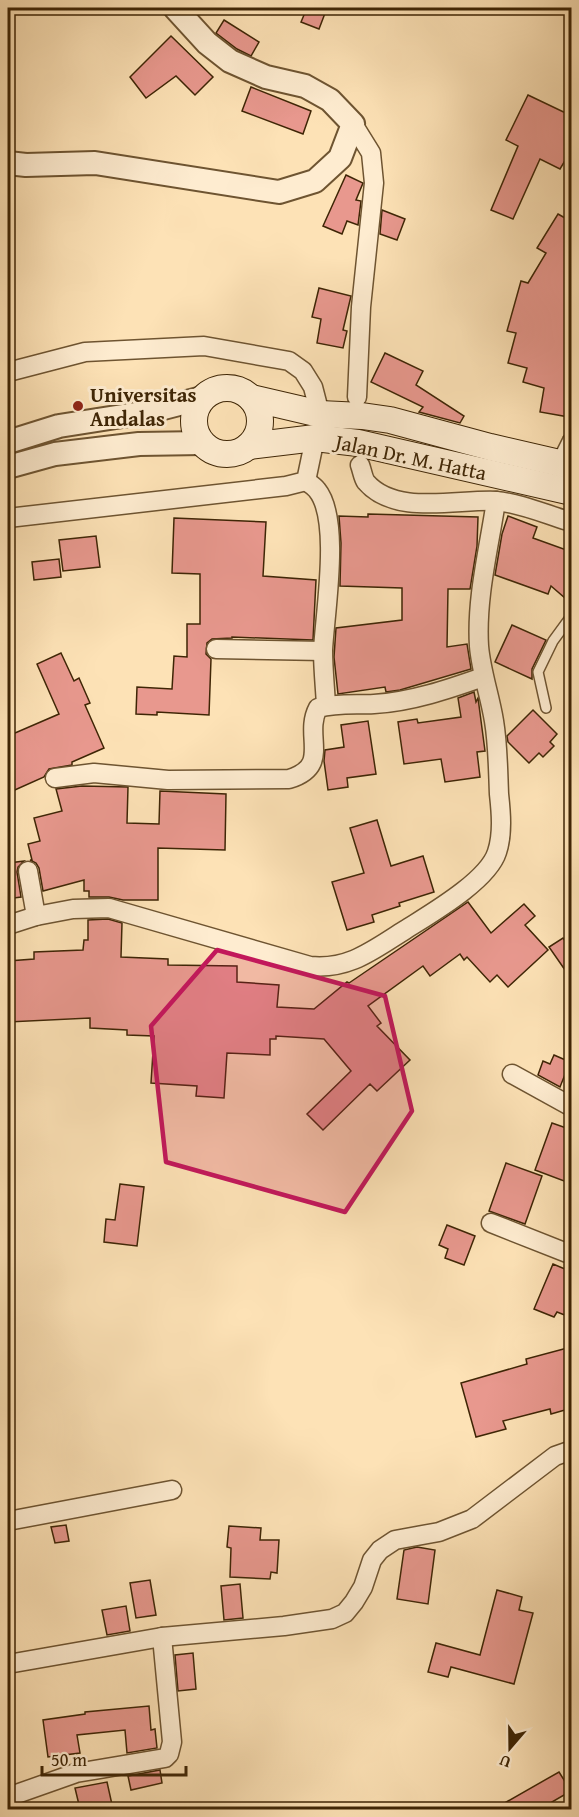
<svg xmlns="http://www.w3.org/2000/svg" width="579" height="1817" viewBox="0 0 579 1817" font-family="'Gentium Book Plus',serif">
	<rect width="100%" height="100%" fill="#fde2b6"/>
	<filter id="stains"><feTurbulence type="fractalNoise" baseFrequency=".00333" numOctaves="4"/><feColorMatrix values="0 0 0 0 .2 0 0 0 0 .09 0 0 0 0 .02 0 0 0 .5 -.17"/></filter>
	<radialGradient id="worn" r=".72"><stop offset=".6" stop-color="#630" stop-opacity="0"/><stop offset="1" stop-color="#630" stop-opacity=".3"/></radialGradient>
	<g fill="#e8988e" stroke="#3e2505" stroke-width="1.5">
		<path d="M307,8H327L319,29L301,22Z"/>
		<path d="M224,20L259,42L251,56L237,49L216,33Z"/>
		<path d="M171,36L213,77L195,95L176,76L146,98L130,77Z"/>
		<path d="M251,87L311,111L303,134L242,111Z"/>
		<path d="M528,95L572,116V161L566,159L560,169L540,159L513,219L491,210L518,146L506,140Z"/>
		<path d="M346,175L363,183L356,200L361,201L358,225L347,221L342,234L323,226Z"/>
		<path d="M382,210L405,219L397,240L380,234Z"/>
		<path d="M558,214L572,222V368L566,384L572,385L569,417L540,412L544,388L523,382L527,368L508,363L516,333L507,331L521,281L528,283L546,253L537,248Z"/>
		<path d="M319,288L351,296L343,330L347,331L343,348L317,343L321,319L312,317Z"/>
		<path d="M385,353L423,371L416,385L464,416L460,423L419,412L423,407L371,382Z"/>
		<path d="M368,514L478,517L477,546L470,589H448L447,647L467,644L471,669L400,690L386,692L385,687L338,694L334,657L336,628L402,620V588L340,586L341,543L339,516L368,517Z"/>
		<path d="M508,516L537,527L533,538L572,552V604L551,586L548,594L495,575L502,534Z"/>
		<path d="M174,518L266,522L263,576L316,580L313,640L232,637V638L212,639L207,643L206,654L211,659L209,715L157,712V715L136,714L137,687L172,689L174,656L187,657V624H200V574L172,573Z"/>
		<path d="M96,536L100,567L63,571L59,540Z"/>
		<path d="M59,559L61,577L34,580L32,562Z"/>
		<path d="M512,625L546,640L532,669V679L495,662Z"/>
		<path d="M61,653L74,681L79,678L90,703L85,705L104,748L72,762V765L49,769L44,777L8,793V736L59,714L37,664Z"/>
		<path d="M474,692L476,702L478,698L485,751L477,752L480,777L445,782L441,759L404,764L398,722L417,719L418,723L461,717L458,698Z"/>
		<path d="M533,710L557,734L550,742L554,746L543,757L539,753L529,763L508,742L507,736Z"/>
		<path d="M368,721L376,774L347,778L348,787L328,790L324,761L325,750L344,747L341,725Z"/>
		<path d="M82,786L128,787L127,823L159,824L160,791L226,794L225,850L158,848V900H123L109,897H89V891H84V880L43,891L39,868L36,863L30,860H32L28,844L40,841L34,818L62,811L56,789Z"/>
		<path d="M377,820L391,866L423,856L434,892L399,903L400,906L372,915L374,922L347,930L332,882L364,873L350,828Z"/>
		<path d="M24,861L18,867L17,872L21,897L14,898L9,863Z"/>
		<path d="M468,902L491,933L524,904L535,916L525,925L548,950L508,987L497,975L490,982L467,957L464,960L460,954L430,976L423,966L368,1006L381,1023L377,1026L410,1060L377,1091L370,1084L323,1130L307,1114L351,1071L324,1039L276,1036V1039H270V1055L227,1053L224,1098L196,1096L197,1086L151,1083L154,1036L127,1035V1030L90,1028V1018L8,1022V961L34,959V952L83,950L84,940H88V920L108,919L122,923L121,957L168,959V965L237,966V982L279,985L277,1007L314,1009L347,982L349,983Z"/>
		<path d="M563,938L572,951V980L549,947Z"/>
		<path d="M554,1055L570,1062L560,1087L538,1075L543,1061L550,1064Z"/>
		<path d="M552,1123L572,1130V1184L535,1170Z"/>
		<path d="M506,1163L542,1176L525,1224L489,1211Z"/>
		<path d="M120,1184L144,1187L137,1246L104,1242L106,1219L115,1220Z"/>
		<path d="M447,1225L475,1236L464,1265L445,1258L448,1249L439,1245Z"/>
		<path d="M553,1264L572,1272V1318L557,1312L554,1317L534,1309Z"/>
		<path d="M571,1347L572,1408L551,1414L550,1409L503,1421L506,1429L476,1437L461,1383L527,1364L526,1359Z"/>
		<path d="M66,1525L69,1541L55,1543L51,1527Z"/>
		<path d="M229,1526L261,1528L260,1540H279L277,1573L271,1572L270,1579L230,1577L231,1548L227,1547Z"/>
		<path d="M417,1547L435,1550L428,1604L397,1599L404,1550Z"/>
		<path d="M150,1580L156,1615L136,1618L130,1583Z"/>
		<path d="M240,1584L243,1618L224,1620L221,1586Z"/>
		<path d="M497,1590L522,1597L519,1610L533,1613L514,1684L451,1667L448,1677L428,1672L436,1643L480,1655Z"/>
		<path d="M126,1606L130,1631L107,1635L102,1610Z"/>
		<path d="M193,1653L196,1689L178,1691L175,1655Z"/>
		<path d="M149,1706L151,1730L155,1729L157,1748L127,1753L125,1730L77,1735L80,1753L48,1757L43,1720L85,1714V1712Z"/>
		<path d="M160,1770L162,1783L131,1790L128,1776Z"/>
		<path d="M559,1772L571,1791L540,1809H494Z"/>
		<path d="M107,1782L113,1809H80L75,1788Z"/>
	</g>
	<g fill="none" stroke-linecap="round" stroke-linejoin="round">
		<g stroke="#6e5431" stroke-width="12">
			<path id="service" d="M546,708L538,672L553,641L572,615"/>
		</g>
		<g stroke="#6e5431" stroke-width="21">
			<g id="minor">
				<path d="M353,124L371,153L374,183L361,307L357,397"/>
				<path d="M8,372L85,352L204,346L289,361L303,371L313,387L320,414"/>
				<path d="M561,463L572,441"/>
				<path d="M360,465C362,470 363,478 366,482C395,516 457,499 496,501C520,503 545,514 568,521"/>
				<path d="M306,481C310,484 314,486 317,490C341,519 325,612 323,650C323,668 325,687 326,705"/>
				<path d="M8,518L286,486L306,481L315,438"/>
				<path d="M216,649L323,651"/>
				<path d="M55,778L94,773L168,780L289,779C332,766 303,736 318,708C336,703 355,705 374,704C411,702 449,689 483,677"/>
				<path d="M28,871L36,916"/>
				<path d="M8,925L36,916L73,909L109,908L310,966C349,970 373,950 405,930C430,914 488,881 497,852C503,834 501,812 499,794C498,770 498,745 494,721C490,696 481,671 479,646C476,598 489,548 496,501"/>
				<path d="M512,1074L572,1107"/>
				<path d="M491,1223L572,1255"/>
				<path d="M8,1521L172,1490"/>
				<path d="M8,1664L162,1637L284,1626L332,1619L345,1613L354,1602L363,1587L372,1560L380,1550L395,1540L439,1532L472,1519L555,1456L572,1450"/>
				<path d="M8,1797L76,1773L165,1758L169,1754L172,1742L162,1637"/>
			</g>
		</g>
		<g stroke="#6e5431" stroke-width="26">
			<g id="tertiary">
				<path d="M8,163L26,165L95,163L279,192L315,181L340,158L353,124L330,100L305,86L266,77L230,61L207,43L175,8"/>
				<path d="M8,442L59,426L148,412L202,398"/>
				<path d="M8,467L55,454L139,444L202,443"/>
			</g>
		</g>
		<g stroke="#3e2505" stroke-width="28">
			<g id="secondary">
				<circle cx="227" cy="421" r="33"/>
				<path d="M251,398L320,414L362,416L390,420L490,447L572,466"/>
				<path d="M249,446L315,438L358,443L572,492"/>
			</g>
		</g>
		<use href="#service" stroke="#feecd0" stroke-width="9"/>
		<use href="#minor" stroke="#feecd0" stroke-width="18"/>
		<use href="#tertiary" stroke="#feecd0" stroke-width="22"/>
		<use href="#secondary" stroke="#feecd0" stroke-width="26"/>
	</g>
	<path fill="#c2185b" fill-opacity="0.2" stroke="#c2185b" stroke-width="4.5" stroke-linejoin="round" d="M217,950L385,996L412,1111L345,1212L166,1162L151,1026Z"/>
	<circle fill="#8f2418" stroke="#feecd0" stroke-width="2" cx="78" cy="406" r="6"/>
	<g text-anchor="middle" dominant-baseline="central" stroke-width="6" stroke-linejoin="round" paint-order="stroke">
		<g font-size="21" font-weight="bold" fill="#3e2505" stroke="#feecd0" text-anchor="start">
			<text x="90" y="394">Universitas<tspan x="90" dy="24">Andalas</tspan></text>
		</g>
		<g font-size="21" fill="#3e2505" stroke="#feecd0">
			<text transform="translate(411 457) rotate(12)">Jalan Dr. M. Hatta</text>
		</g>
	</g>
	<rect width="579" height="1817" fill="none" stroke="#fde2b6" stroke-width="30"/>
	<rect x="9" y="9" width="561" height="1799" fill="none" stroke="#3e2505" stroke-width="3"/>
	<rect x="15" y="15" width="549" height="1787" fill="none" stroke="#3e2505" stroke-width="1.5"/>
	<g transform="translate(510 1748) rotate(200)" stroke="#feecd0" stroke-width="4.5" paint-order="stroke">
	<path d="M0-4.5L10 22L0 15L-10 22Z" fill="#3e2505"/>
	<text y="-9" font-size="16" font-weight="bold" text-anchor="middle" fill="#3e2505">U</text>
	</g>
	<path d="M42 1766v9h144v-9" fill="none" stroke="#3e2505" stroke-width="3"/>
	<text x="51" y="1766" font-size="18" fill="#3e2505" stroke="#feecd0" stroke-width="4.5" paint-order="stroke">50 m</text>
	<rect width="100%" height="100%" filter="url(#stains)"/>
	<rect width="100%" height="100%" fill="url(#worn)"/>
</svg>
